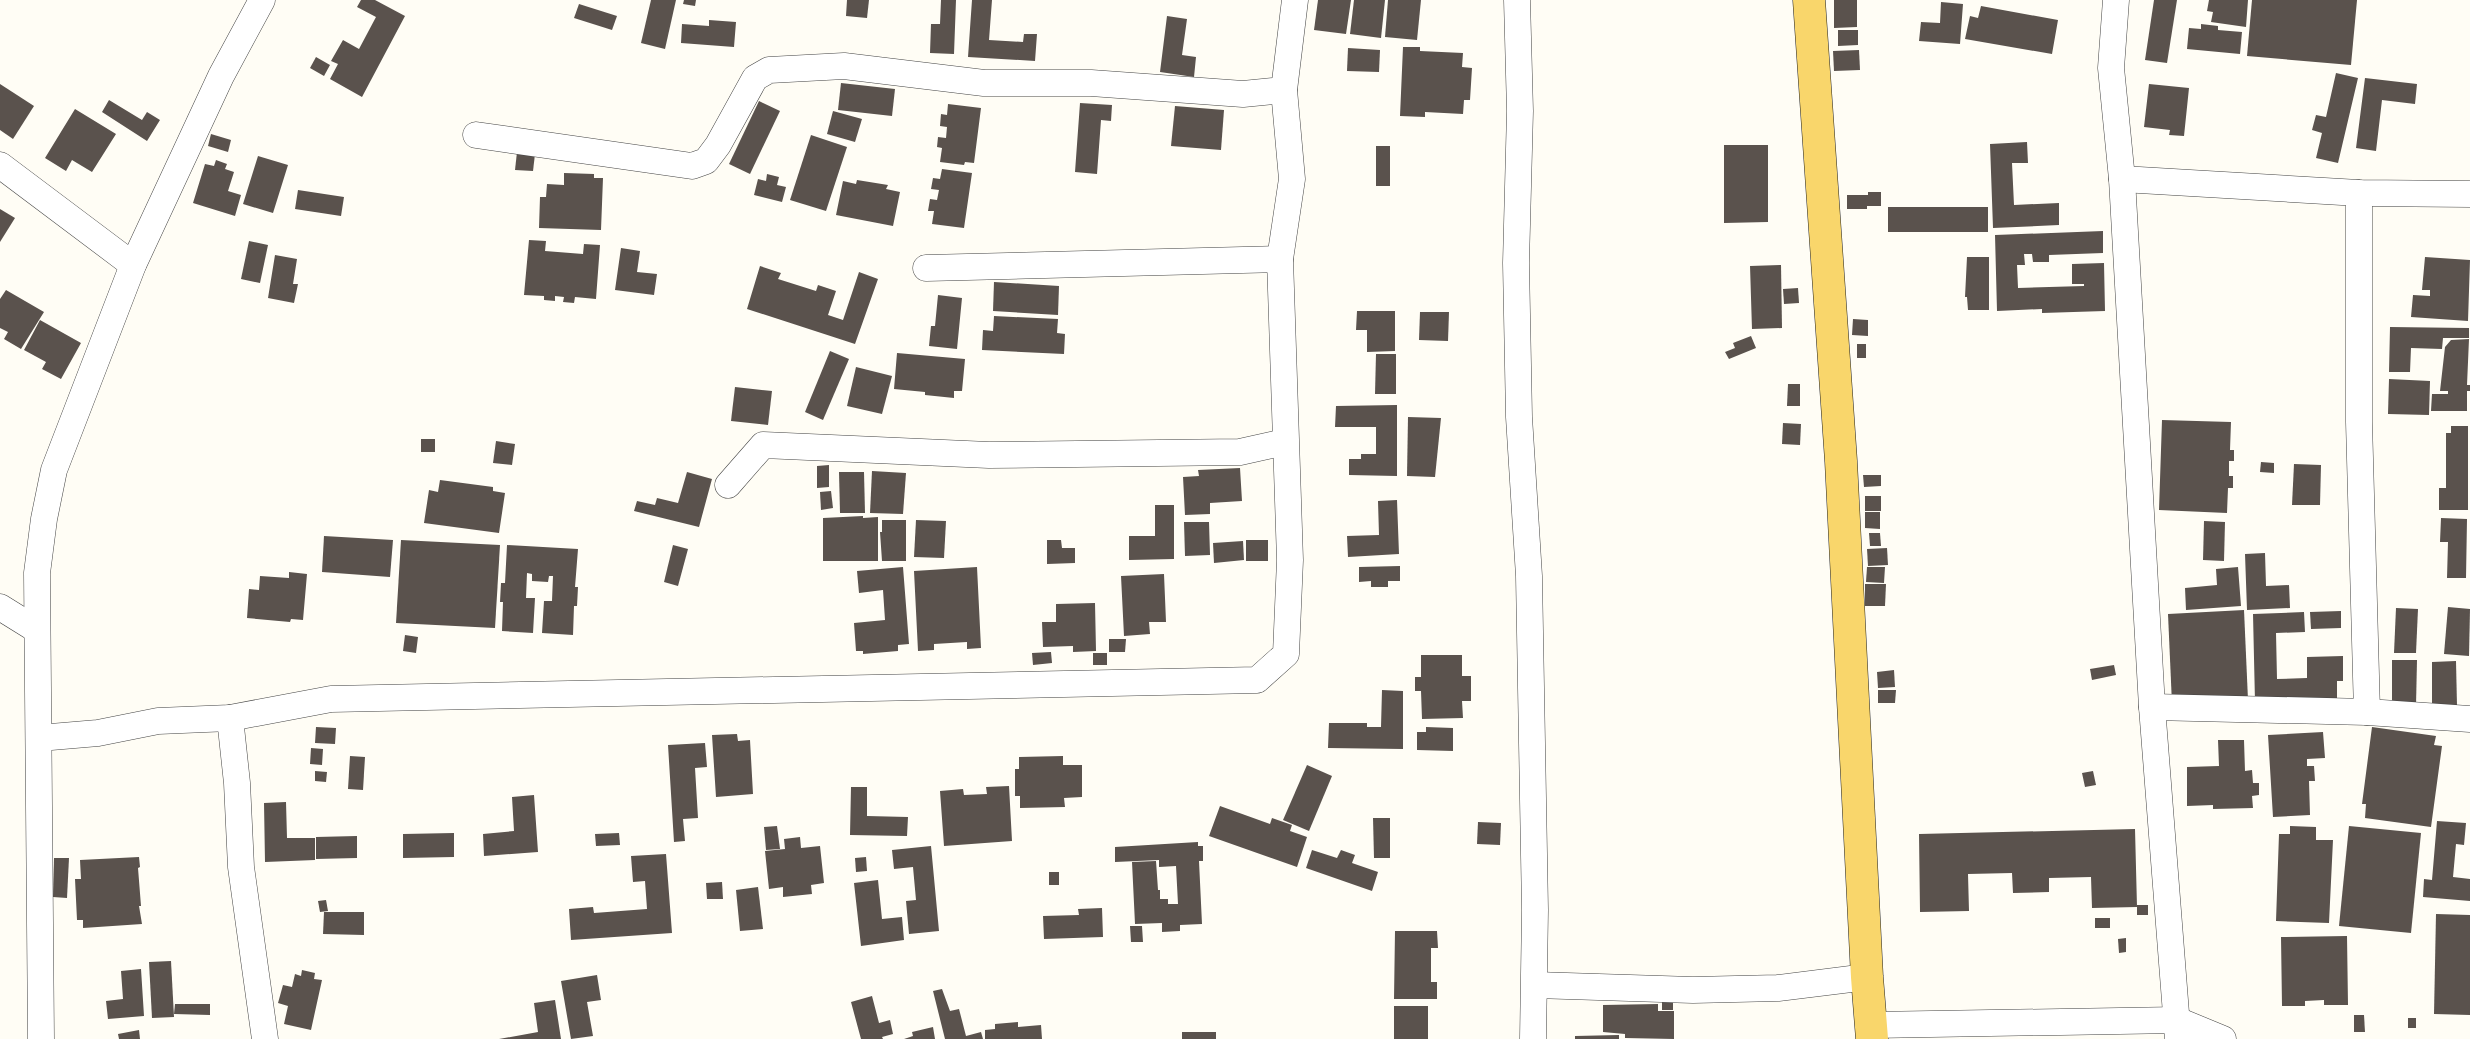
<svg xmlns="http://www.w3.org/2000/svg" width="2470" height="1039" viewBox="0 0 2470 1039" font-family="Bitter,serif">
	<rect width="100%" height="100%" fill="#fffdf5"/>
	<g fill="#5a524d">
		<path d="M361,0H375L405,16L362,97L330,79L338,64L331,61L343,40L359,49L376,17L357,7Z"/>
		<path d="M651,0H676L665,49L641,43Z"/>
		<path d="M684,0H696L695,6L683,4Z"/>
		<path d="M847,0H869L867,18L846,16Z"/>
		<path d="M941,0H956L954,54L930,53L931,24H940Z"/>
		<path d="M972,0H992L989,40L1023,42L1024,34H1037L1035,61L968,57Z"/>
		<path d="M1318,0H1351L1346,34L1314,30Z"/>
		<path d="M1354,0H1385L1381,38L1350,34Z"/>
		<path d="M1388,0H1421L1417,40L1385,37Z"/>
		<path d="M1834,0H1857V27L1834,28Z"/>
		<path d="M2154,0H2177L2167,63L2145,60Z"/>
		<path d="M2209,0H2248L2246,27L2211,22L2213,12L2207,11Z"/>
		<path d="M2252,0H2357L2351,65L2247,56Z"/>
		<path d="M1941,2L1963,4L1960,44L1919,41L1921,22L1940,23Z"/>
		<path d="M579,4L617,16L612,30L574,18Z"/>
		<path d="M1981,6L2058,20L2052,54L1965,39L1970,16L1978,18Z"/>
		<path d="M1167,16L1187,19L1182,55L1196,57L1194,77L1160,72Z"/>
		<path d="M709,20L736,22L734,47L681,43L682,24L709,26Z"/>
		<path d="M2201,24L2218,26V30L2242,32L2240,54L2187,49L2189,28L2201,29Z"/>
		<path d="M1838,30H1858V45L1838,46Z"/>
		<path d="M1403,47H1420V51L1463,53L1462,67L1472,68L1470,100H1464L1463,114L1425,112V117L1400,116Z"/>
		<path d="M1348,48L1380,50L1379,72L1347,71Z"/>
		<path d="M1859,50L1860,70L1834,71L1833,51Z"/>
		<path d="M316,57L330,65L324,76L310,68Z"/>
		<path d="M2336,73L2358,78L2338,163L2316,158L2322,133L2312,130L2316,115L2326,117Z"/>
		<path d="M2365,78L2417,84L2415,104L2382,100L2376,151L2356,148Z"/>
		<path d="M841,83L895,89L892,116L838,110Z"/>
		<path d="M0,84L34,106L13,139L0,130Z"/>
		<path d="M2149,84L2189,88L2184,136L2169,135L2170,130L2144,127Z"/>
		<path d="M109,100L142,120L147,112L160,120L147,141L102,112Z"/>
		<path d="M759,101L780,111L750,174L729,164Z"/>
		<path d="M1080,103L1112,105L1111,121L1101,120L1097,174L1075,172Z"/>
		<path d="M948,104L981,108L974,163L965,162L964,165L940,162L942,148L937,147L938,137L946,138L947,127L940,126L941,114L947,115Z"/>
		<path d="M1175,106L1224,110L1221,150L1171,146Z"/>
		<path d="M75,109L116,134L92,172L72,160L66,171L45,158Z"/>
		<path d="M833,111L862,119L855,142L827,134Z"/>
		<path d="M211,134L231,140L228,152L208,146Z"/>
		<path d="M811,135L847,147L826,211L790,200Z"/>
		<path d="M2027,142L2028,163H2012L2014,205L2059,203V225L1993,228L1990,144Z"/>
		<path d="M1724,145H1768V222L1724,223Z"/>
		<rect x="1376" y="146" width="14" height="40"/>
		<path d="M517,152L535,154L533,171L515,170Z"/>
		<path d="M258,156L288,165L273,213L243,204Z"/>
		<path d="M216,160L227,164L225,169L234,172L228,191L241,195L235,216L193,203L205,164L214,166Z"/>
		<path d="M942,169L972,173L964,228L932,224L934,211H928L930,199L937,200L939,190L931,189L933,178L940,179Z"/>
		<path d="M564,173L594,174V178H603L601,230L539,228L540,197H546L547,184L564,185Z"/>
		<path d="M767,174L779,177L777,185L786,187L782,202L754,195L758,179L766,181Z"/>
		<path d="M857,180L888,185L886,189L900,192L893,226L836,215L843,181L856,184Z"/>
		<path d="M298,190L344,197L341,216L295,209Z"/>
		<path d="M1868,192H1881V206H1867V209H1847V195H1868Z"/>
		<rect x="1888" y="207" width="100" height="25"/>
		<path d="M0,209L15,218L0,242Z"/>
		<path d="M2103,231V253L2049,255V262H2033L2032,254H2024L2025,265H2017L2018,288L2084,286V284H2072V264L2104,263L2105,311L2042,313V309L1997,311L1995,235Z"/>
		<path d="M529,240L546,241L545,251L583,254L584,244L600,245L596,299L575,297L574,303L563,302L564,297L555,296V301L544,300V296L524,295Z"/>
		<path d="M249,241L268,245L260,283L241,279Z"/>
		<path d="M621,248L640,251L637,272L657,274L654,295L615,290Z"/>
		<path d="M275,255L297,259L293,284H298L294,303L268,298Z"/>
		<path d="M1967,257H1989V310H1968L1967,297H1965Z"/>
		<path d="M2425,257L2470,260L2468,321L2411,317L2413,295L2430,296V290H2422Z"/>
		<path d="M1781,265L1782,328L1752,329L1750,266Z"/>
		<path d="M760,266L781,273L778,279L816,291L818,285L836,291L828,315L843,320L859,272L878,279L855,344L747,309Z"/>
		<path d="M994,282L1059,286L1058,315L993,311Z"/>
		<path d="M1798,288L1799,303L1784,304L1783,289Z"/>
		<path d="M6,290L44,312L21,349L4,339L8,332L0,328V299Z"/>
		<path d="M938,295L962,298L957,349L929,346L931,326H935Z"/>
		<path d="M1357,311H1395V351L1367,352V330H1356Z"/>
		<path d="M1420,312H1449L1448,341L1419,340Z"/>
		<path d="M994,316L1058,319L1057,333L1065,334L1064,354L982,350L983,330L993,331Z"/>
		<path d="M1853,319L1868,320V336L1852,335Z"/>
		<path d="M40,320L81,343L61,379L42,369L46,362L24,350Z"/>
		<path d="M2390,327L2469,328V338H2443L2442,349L2411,348L2410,372H2389Z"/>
		<path d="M1751,336L1756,348L1729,359L1725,352L1735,348L1733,343Z"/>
		<path d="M2469,339L2467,385H2470V391H2467V411H2431L2432,394H2448V391H2440L2445,347L2451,340Z"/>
		<rect x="1857" y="344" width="9" height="14"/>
		<path d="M830,351L849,359L823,420L805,412Z"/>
		<path d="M897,353L965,359L962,391H954V398L925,395V392L894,389Z"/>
		<path d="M1376,354H1396V394H1375Z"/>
		<path d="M856,367L892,376L882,414L847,406Z"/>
		<path d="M2389,379L2430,381L2429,415L2388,414Z"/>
		<path d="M1788,384H1800V406H1787Z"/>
		<path d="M735,387L772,391L768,425L731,421Z"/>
		<path d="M1397,405V476L1349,475V459H1361V454H1376V427H1335L1336,406Z"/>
		<path d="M1408,417L1441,418L1435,477L1407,476Z"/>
		<path d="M2162,420L2231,422L2230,450H2234V461H2229V476H2233V488H2228L2227,513L2159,510Z"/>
		<path d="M1783,423L1801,424L1800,445L1782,444Z"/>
		<path d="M2451,426H2468V510H2439V488H2446V433H2451Z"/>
		<rect x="421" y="439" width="14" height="13"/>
		<path d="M496,441L515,444L512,465L493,463Z"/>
		<path d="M2261,462L2274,463V473L2260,472Z"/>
		<path d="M2294,464L2321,465L2320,505H2292Z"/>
		<path d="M829,465V487L817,488V466Z"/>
		<path d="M1240,468L1242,501L1210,503V514L1185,515L1183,477L1199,476L1198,470Z"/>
		<path d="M872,471L906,473L903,514L870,513Z"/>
		<path d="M687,472L712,479L699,527L634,511L637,501L655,505L657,498L678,503Z"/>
		<path d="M839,472H864L865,513H840Z"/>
		<path d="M1863,475H1881V486L1864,487Z"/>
		<path d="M440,480L493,487V491L505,493L499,533L424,523L429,490L438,492Z"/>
		<path d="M831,491L833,508L821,510L820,492Z"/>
		<rect x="1865" y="496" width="16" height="15"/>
		<path d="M1397,500L1399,554L1348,557L1347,536L1379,535L1378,501Z"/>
		<path d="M1155,505H1174V559L1129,560V536H1155Z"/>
		<path d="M1865,512H1880V529L1865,528Z"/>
		<path d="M863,516V518L878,517V561H823V518Z"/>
		<path d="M2441,518L2467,519L2466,578H2447L2448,542H2440Z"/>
		<path d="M882,520H906V561H882L880,532H882Z"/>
		<path d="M916,520L946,521L944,558L914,557Z"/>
		<path d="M2204,521L2225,522L2224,561L2203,560Z"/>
		<path d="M1184,522H1209L1210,555L1185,556Z"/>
		<path d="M1869,533H1880L1881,546H1870Z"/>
		<path d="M324,536L393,540L390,577L322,572Z"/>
		<path d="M401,540L500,545L495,628L396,623Z"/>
		<path d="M1047,540H1061L1062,548H1075V563L1047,564Z"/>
		<rect x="1246" y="540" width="22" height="21"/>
		<path d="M1243,541L1244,560L1214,563L1213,543Z"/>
		<path d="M507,545L578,549L575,587H578L577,606H574L573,635L542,633L544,601H552L553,576H549L548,582L532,581V574L527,573L526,598H535L533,633L502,631L503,602H500L501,583H505Z"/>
		<path d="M673,545L688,549L678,586L664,582Z"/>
		<path d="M1887,548L1888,565L1868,566L1867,549Z"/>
		<path d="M2265,553L2266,586L2289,585L2290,608L2247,610L2245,554Z"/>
		<path d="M1400,566V581H1388V587H1371V581L1359,582V567Z"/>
		<path d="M903,567L909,644L898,645V651L863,654V651H856L854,623L885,620L883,590L859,593L857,571Z"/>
		<path d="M977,567L981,648L967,649V642L934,644V650L918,651L914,571Z"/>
		<path d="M1867,567H1885L1884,583L1866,582Z"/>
		<path d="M2238,567L2241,606L2186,610L2185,588L2217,585L2216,569Z"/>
		<path d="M289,572L307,574L303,620L291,619L290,622L247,618L249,589L259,590L260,576L289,578Z"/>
		<path d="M1164,574L1166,622H1149L1150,634L1124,636L1121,576Z"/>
		<path d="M1865,584H1886L1885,606H1865Z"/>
		<path d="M1095,603L1096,651L1073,652V646L1043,647L1042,622H1056V604Z"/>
		<path d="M2448,607L2470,609L2469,656L2444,654Z"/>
		<path d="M2396,608L2418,609L2416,653H2394Z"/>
		<path d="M2244,610L2248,700L2172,704L2168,614Z"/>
		<path d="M2341,611V628L2311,629L2310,612Z"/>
		<path d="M2304,612L2305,632L2276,633L2277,679L2307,678V657L2343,656V681H2337V699L2255,702L2253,614Z"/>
		<path d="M405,635L418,637L416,653L403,651Z"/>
		<path d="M1109,639H1126L1125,652H1109Z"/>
		<path d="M1051,652L1052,663L1033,665L1032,653Z"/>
		<rect x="1093" y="653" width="14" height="12"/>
		<path d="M1421,655H1462V676H1471V701H1462L1463,718L1422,719L1421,691H1415V677H1421Z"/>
		<path d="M2392,660H2417L2416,706H2392Z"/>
		<path d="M2456,661L2457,706H2432V662Z"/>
		<path d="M2114,665L2116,675L2092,680L2090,669Z"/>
		<path d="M1894,670L1895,687L1878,688L1877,672Z"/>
		<path d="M1382,690L1403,691V749L1328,748L1329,723H1367V727H1381Z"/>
		<path d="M1878,690H1896L1895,703H1878Z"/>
		<path d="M316,727L336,728L335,744L315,743Z"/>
		<path d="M1426,727L1453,728V751L1417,750V732H1426Z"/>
		<path d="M2372,727L2436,736L2434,745L2442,746L2431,827L2365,818L2366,804H2362Z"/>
		<path d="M2323,732L2325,758L2307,759V766H2314L2315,781H2309L2310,815L2273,817L2268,735Z"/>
		<path d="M737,734L738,741L750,740L753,794L716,797L712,735Z"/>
		<path d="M2218,740H2244L2245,771L2252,770L2253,783H2259V795L2252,796L2253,808L2213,809V805L2187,806V767L2219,766Z"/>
		<path d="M705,743L707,767L695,768L698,818L683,819L685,841L674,842L668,745Z"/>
		<path d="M311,748L323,749L322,765L310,764Z"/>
		<path d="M350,756L365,757L363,790L348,789Z"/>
		<path d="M1063,756V765H1082V797L1064,798L1065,807L1020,808V796H1015V769H1019V757Z"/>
		<path d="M1307,765L1332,776L1309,831L1283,820Z"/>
		<path d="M315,771L327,772L326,782L315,781Z"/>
		<path d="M2093,771L2096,785L2085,787L2082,773Z"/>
		<path d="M1009,786L1012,841L944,846L940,791L963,789L964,795L987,794L986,787Z"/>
		<path d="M851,787H867V816L908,817L907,836L850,835Z"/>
		<path d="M534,795L538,852L484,856L483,834L514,831L512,797Z"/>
		<path d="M286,802L287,838H315V860L265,862L264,803Z"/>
		<path d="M1220,806L1270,824L1272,818L1292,825L1290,831L1307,837L1297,867L1209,836Z"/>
		<path d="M1373,818H1390V858H1374Z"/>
		<path d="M2437,821L2466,823L2464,845L2456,844L2453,877L2470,879V901L2423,897L2424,879L2432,880Z"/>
		<path d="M1478,822L1501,823L1500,845L1477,844Z"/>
		<path d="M777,826L780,849L766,850L764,827Z"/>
		<path d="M2290,826L2316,827V840H2333L2329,923L2276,921L2279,834H2290Z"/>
		<path d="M2349,826L2421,833L2411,933L2339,926Z"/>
		<path d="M2135,829L2137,907L2092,908L2091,877L2049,878V892L2013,893L2012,873L1968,874L1969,911L1920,912L1919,834Z"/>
		<path d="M454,833V857L403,858V834Z"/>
		<path d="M619,833L620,845L596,846L595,834Z"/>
		<path d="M357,836V858L316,859V837Z"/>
		<path d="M800,837L801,848L820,846L824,883L811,885L812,894L783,897V887L769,889L765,851L785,849L784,839Z"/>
		<path d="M1198,842V846H1203V861H1199L1202,924L1180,925V931L1162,932V923L1135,924L1132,862L1156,861L1158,890H1160V899H1168V904H1178L1176,866L1159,867V860L1115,862V847Z"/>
		<path d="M931,846L939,931L909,934L906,901L916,900L913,867L894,869L892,850Z"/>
		<path d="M1312,850L1337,858L1341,850L1355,855L1352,863L1378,872L1372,891L1306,868Z"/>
		<path d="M666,854L672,933L571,940L569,909L593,907L594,913L647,909L645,881L633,882L631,856Z"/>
		<path d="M139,857L140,867L138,868L141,906H139L142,924L83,928V920H77L75,879H81L80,860Z"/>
		<path d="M866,857L867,871L856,872L855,858Z"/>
		<path d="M54,858H69L67,898L53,897Z"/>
		<rect x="1049" y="872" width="10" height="13"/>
		<path d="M878,880L882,919L902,917L904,940L861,946L854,883Z"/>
		<path d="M722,882L723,899H707L706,883Z"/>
		<path d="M758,887L763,929L740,931L736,890Z"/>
		<path d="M326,900L328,911L320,912L318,901Z"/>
		<rect x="2137" y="905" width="11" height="10"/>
		<path d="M1102,908L1103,937L1044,939L1043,916L1079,915L1078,909Z"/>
		<path d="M324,912H364V935L323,934Z"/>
		<path d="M2436,914L2470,915V1015L2434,1014Z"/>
		<rect x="2095" y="918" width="15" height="10"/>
		<path d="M1130,926H1142L1143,942H1131Z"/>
		<path d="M1395,931H1437L1438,948H1431V982H1437V999H1394Z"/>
		<path d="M2347,936L2348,1005H2324V1000L2305,1001V1006H2282L2281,937Z"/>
		<path d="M2126,938V952L2119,953L2118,939Z"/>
		<path d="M171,961L174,1017L152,1018L149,962Z"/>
		<path d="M141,969L144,1016L108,1019L106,1001L123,999L121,971Z"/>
		<path d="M302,970L315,973L314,979L322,980L311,1030L284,1024L288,1006L278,1003L283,985L292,987L295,974L301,976Z"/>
		<path d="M597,975L601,1000L587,1002L593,1036L571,1039L561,981Z"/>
		<path d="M942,989L950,1011L959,1009L966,1036L981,1032L983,1039H945L933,991Z"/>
		<path d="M872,996L879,1023L890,1020L893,1034L882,1037L883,1039H861L851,1002Z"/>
		<path d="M1673,999V1010H1662V1000Z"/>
		<path d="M555,1000L561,1039H499L538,1032L534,1003Z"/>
		<path d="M175,1004H210V1015L174,1014Z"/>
		<path d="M1658,1004V1011H1674V1039L1625,1038V1034L1603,1032V1005Z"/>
		<rect x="1394" y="1006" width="34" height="33"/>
		<path d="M2354,1015H2364L2365,1032H2354Z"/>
		<rect x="2408" y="1018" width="8" height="10"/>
		<path d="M1018,1022V1027L1041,1025L1042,1039H985V1030L995,1029V1024Z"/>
		<path d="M933,1027L935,1039H904L913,1036L912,1032Z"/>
		<path d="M139,1030L140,1039H119L118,1034Z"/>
		<rect x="1182" y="1032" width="34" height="7"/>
		<path d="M1619,1035V1039H1575V1036Z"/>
	</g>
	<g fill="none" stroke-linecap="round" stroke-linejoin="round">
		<g stroke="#444" stroke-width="27">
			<g id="minor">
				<path d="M1517,0L1520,111L1516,263L1519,417L1529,576L1535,910L1533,1039"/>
				<path d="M2116,0L2111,68L2122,179L2152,707L2178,1039"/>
				<path d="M476,135L692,166L706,161L718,145L755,78L769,70L844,66L984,83H1091L1243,94L1284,90"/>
				<path d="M0,165L133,265"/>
				<path d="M2122,179L2359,193L2470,194"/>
				<path d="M2359,193V422L2367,712"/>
				<path d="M926,268L1280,259"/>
				<path d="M728,485L763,445L989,455L1240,452L1285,442"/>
				<path d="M0,607L37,630"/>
				<path d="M2152,707L2367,712L2470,719"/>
				<path d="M230,718L237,783L241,867L265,1039"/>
				<path d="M39,738L98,733L158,721L230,718L331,699L1257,680L1286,654L1290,560L1280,259L1292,179L1284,90L1295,0"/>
				<path d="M1535,985L1693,990L1778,988L1867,977"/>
				<path d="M1872,1025L2177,1020L2223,1039"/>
				<path d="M41,1039L37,573L44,519L54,470L133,265L221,76L262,0"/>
			</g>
		</g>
		<g stroke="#222" stroke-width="33">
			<path id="major" d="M1809,0L1841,461L1867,977L1872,1039"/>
		</g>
		<use href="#minor" stroke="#fff" stroke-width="26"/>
		<use href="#major" stroke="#f9d66b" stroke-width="32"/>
	</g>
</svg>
